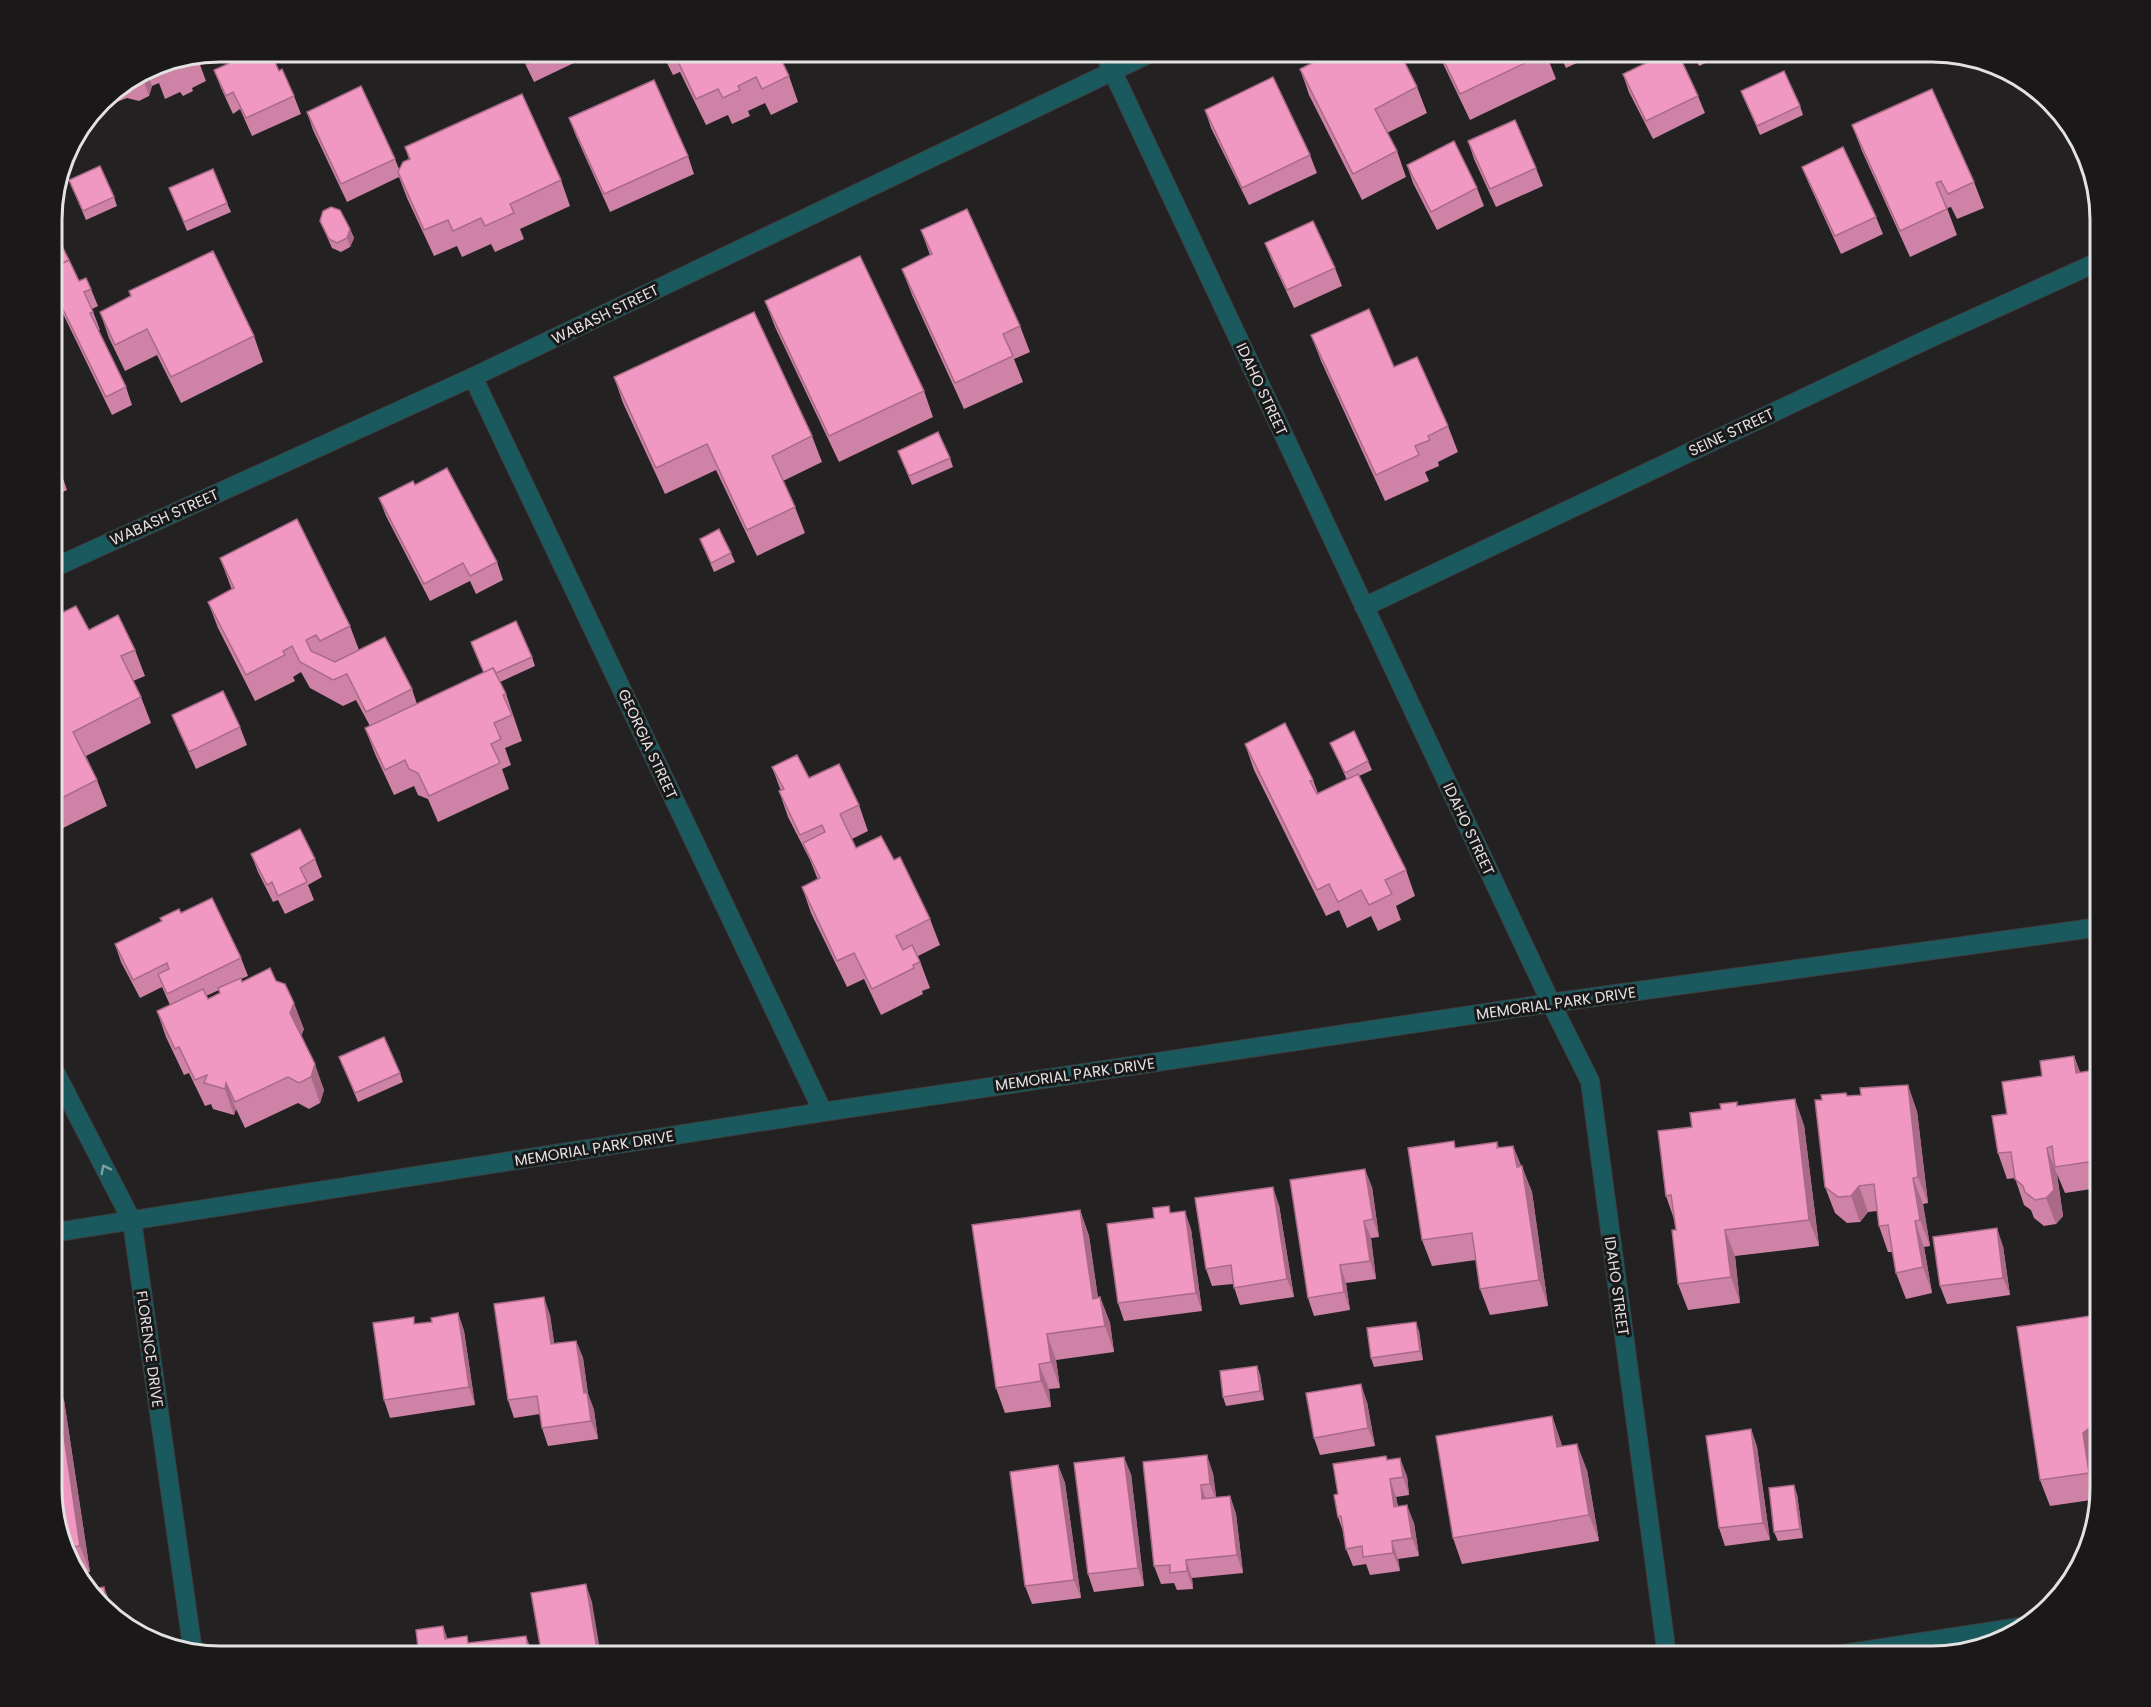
<svg xmlns="http://www.w3.org/2000/svg" width="2151" height="1707" viewBox="0 0 2151 1707" font-family="Poppins,sans-serif">
	<rect width="100%" height="100%" fill="#232122"/>
	<g fill="none" stroke-linecap="round" stroke-linejoin="round">
		<g stroke="#3e3c3d" stroke-width="20">
			<g id="minor">
				<path d="M1103,51L1551,1003L1590,1081L1667,1656"/>
				<path d="M473,377L823,1112"/>
				<path d="M51,569L473,377L1155,51"/>
				<path d="M1364,607L1928,339L2100,261"/>
				<path d="M51,1064L132,1221L193,1652"/>
				<path d="M51,1233L823,1112L1551,1003L2100,927"/>
			</g>
		</g>
		<g stroke="#3e3c3d" stroke-width="20">
			<path id="tertiary" d="M1830,1656L2020,1627"/>
		</g>
		<use href="#minor" stroke="#1a5a5f" stroke-width="18"/>
		<use href="#tertiary" stroke="#1a5a5f" stroke-width="18"/>
	</g>
	<g fill="#ce83a6" fill-rule="evenodd">
		<path d="M220,51H223L221,58L210,64L199,62L206,81L192,88L193,91L183,96L180,92L165,99L159,83L152,86L149,96L139,101L127,98L109,105L105,97L108,93L156,64Z"/>
		<path d="M519,51H577L580,60L534,82Z"/>
		<path d="M661,51H777L789,76L798,102L771,115L765,103L748,111L750,116L732,124L728,115L706,125L680,72L673,75Z"/>
		<path d="M1437,51H1545L1556,79L1470,120Z"/>
		<path d="M1558,51H1620L1598,61L1594,55L1566,68Z"/>
		<path d="M1692,51H1743L1725,59L1723,55L1699,66Z"/>
		<path d="M1300,69L1417,87L1427,113L1387,133L1397,151L1406,177L1362,200L1309,95Z"/>
		<path d="M214,70L279,71L294,96L301,114L252,136L240,109L233,114L221,88Z"/>
		<path d="M1623,74L1698,96L1705,113L1653,139L1629,92Z"/>
		<path d="M1741,91L1800,106L1803,115L1760,135Z"/>
		<path d="M1205,110L1310,155L1317,173L1249,205L1211,128Z"/>
		<path d="M307,112L395,159L399,169L409,159L405,147L561,180L570,206L520,229L524,239L495,252L491,244L462,257L457,246L434,256L407,198L399,177L347,202L313,130Z"/>
		<path d="M569,118L688,156L694,174L610,212L576,136Z"/>
		<path d="M1852,125L1974,182L1984,208L1957,219L1951,207L1947,208L1957,235L1910,257L1862,151Z"/>
		<path d="M1468,141L1536,168L1543,186L1496,207L1474,159Z"/>
		<path d="M1407,165L1477,188L1484,206L1437,230L1413,183Z"/>
		<path d="M1802,167L1876,217L1883,234L1841,254L1809,184Z"/>
		<path d="M69,180L114,197L117,206L86,220Z"/>
		<path d="M169,188L227,203L231,212L187,231Z"/>
		<path d="M320,221L350,229L354,238L350,247L341,252L332,248Z"/>
		<path d="M921,230L1020,326L1030,352L1014,359L1023,382L964,409L912,295L902,269L930,255Z"/>
		<path d="M51,241L69,260L79,281L91,289L98,306L92,309L100,330H98L126,387L132,405L112,415L51,289Z"/>
		<path d="M1265,243L1335,268L1342,286L1294,308L1272,261Z"/>
		<path d="M765,301L924,391L933,417L839,462L775,327Z"/>
		<path d="M100,312L254,336L263,362L181,403L157,355L125,371L109,338Z"/>
		<path d="M1311,335L1394,367L1448,426L1458,452L1438,462L1439,466L1425,472L1429,481L1385,501L1321,361Z"/>
		<path d="M614,377L812,436L822,462L783,481L795,507L805,533L757,556L716,470L665,494L623,403Z"/>
		<path d="M51,450L58,464L67,490L51,497Z"/>
		<path d="M898,451L950,458L953,467L912,485Z"/>
		<path d="M415,485L497,562L503,580L476,594L470,581L430,601L386,516L379,498Z"/>
		<path d="M700,539L731,553L735,562L714,572Z"/>
		<path d="M220,558L350,626L359,650L412,689L417,704L484,673L471,642L532,657L535,666L500,682L506,694L522,741L505,748L511,765L502,769L509,789L438,822L428,799L418,795L414,786L394,795L375,754L365,728L370,726L356,700L343,706L310,688L301,672L293,677L295,681L255,701L218,628L208,602L232,590Z"/>
		<path d="M51,618L89,630L135,650L145,676L133,681L141,697L151,723L86,756L97,780L107,806L63,828L51,805V639L56,641L51,629Z"/>
		<path d="M172,715L240,727L247,745L196,769L179,732Z"/>
		<path d="M1330,743L1368,761L1372,770L1359,776L1406,870L1415,896L1396,906L1401,920L1378,931L1371,916L1347,928L1339,910L1326,916L1254,770L1245,744L1313,780L1318,793L1347,780Z"/>
		<path d="M772,767L809,778L859,805L868,831L852,839L856,848L894,860L930,919L940,945L918,956L930,988L922,991L923,994L881,1015L864,979L847,987L811,913L802,887L818,880L810,860L788,817L779,791H781Z"/>
		<path d="M251,854L315,859L322,877L308,885L314,900L285,914L278,900L273,902L258,872Z"/>
		<path d="M181,913L241,958L248,976L241,979L242,982L304,1029L301,1035L324,1090L320,1103L309,1109L298,1103L245,1128L236,1109L234,1115L213,1109L211,1104L205,1106L189,1073L184,1075L166,1037L157,1011L170,1005L162,987L140,998L121,962L115,944ZM219,990L220,993L208,999L206,996Z"/>
		<path d="M2074,1056L2080,1072L2100,1080V1191L2098,1188L2065,1193L2057,1174L2063,1216L2056,1224L2044,1226L2034,1218L2031,1210L2024,1205L2015,1178L2007,1179L1998,1153L2007,1114L2042,1076Z"/>
		<path d="M339,1057L400,1073L403,1082L358,1102Z"/>
		<path d="M1847,1096L1917,1111L1928,1203L1923,1204L1930,1246L1924,1247L1932,1293L1906,1299L1896,1273L1893,1252H1888L1879,1226L1877,1211L1868,1212L1860,1222L1847,1223L1835,1213L1825,1187Z"/>
		<path d="M1738,1105L1804,1125L1819,1246L1735,1256L1740,1303L1688,1310L1678,1284L1676,1230L1674,1219L1666,1196L1692,1127L1721,1109Z"/>
		<path d="M1497,1142L1499,1148L1513,1146L1532,1192L1548,1306L1490,1315L1480,1289L1476,1260L1432,1266L1422,1240L1457,1148Z"/>
		<path d="M1372,1187L1379,1237L1371,1238L1376,1279L1346,1283L1350,1310L1314,1316L1308,1298Z"/>
		<path d="M1279,1205L1294,1297L1240,1305L1233,1284L1212,1286L1206,1269Z"/>
		<path d="M1080,1210L1089,1236L1098,1298L1100,1297L1110,1323L1114,1352L1056,1360L1060,1388L1049,1389L1051,1407L1005,1413L996,1388Z"/>
		<path d="M1171,1213L1191,1229L1202,1311L1124,1321L1118,1303L1154,1218Z"/>
		<path d="M2003,1246L2010,1295L1947,1304L1940,1286Z"/>
		<path d="M458,1313L464,1331L475,1405L390,1418L384,1400L416,1324L432,1322Z"/>
		<path d="M550,1315L554,1343L576,1341L583,1358L588,1394L594,1410L598,1439L548,1446L542,1428L540,1414L514,1418L508,1400Z"/>
		<path d="M2096,1315L2100,1326V1452L2093,1459L2098,1499L2050,1506L2040,1480Z"/>
		<path d="M1419,1331L1423,1360L1374,1367L1371,1358Z"/>
		<path d="M1257,1366L1260,1375L1264,1400L1226,1406L1223,1397Z"/>
		<path d="M64,1400L90,1572L78,1574L68,1561L51,1498Z"/>
		<path d="M1367,1402L1375,1446L1320,1455L1314,1438Z"/>
		<path d="M1552,1416L1562,1446L1587,1470L1599,1541L1462,1564L1453,1538Z"/>
		<path d="M1751,1429L1757,1447L1770,1540L1725,1546L1719,1528Z"/>
		<path d="M1386,1456L1388,1460L1407,1476L1409,1495L1396,1497L1398,1506L1414,1523L1419,1556L1398,1559L1400,1571L1370,1575L1366,1564L1353,1566L1346,1549L1344,1534L1338,1517V1494Z"/>
		<path d="M1143,1462L1213,1473L1216,1498L1230,1496L1236,1514L1243,1573L1192,1578L1193,1589L1177,1590L1174,1583L1161,1584L1154,1566Z"/>
		<path d="M1058,1465L1065,1483L1081,1598L1032,1604L1025,1586Z"/>
		<path d="M1131,1474L1144,1586L1094,1592L1088,1574Z"/>
		<path d="M1797,1494L1803,1538L1778,1541L1774,1532Z"/>
	</g>
	<g fill="#a86a87">
		<path d="M219,51H223L221,58Z"/>
		<path d="M146,70L152,86L149,96L141,73Z"/>
		<path d="M350,229L354,238L350,247L347,238Z"/>
		<path d="M294,1003L304,1029L300,1039L290,1013Z"/>
		<path d="M2074,1056L2083,1082L2076,1073Z"/>
		<path d="M315,1064L324,1090L320,1103L311,1077Z"/>
		<path d="M226,1083L236,1109L234,1115L225,1089Z"/>
		<path d="M1908,1085L1917,1111L1928,1203L1918,1177Z"/>
		<path d="M1795,1099L1804,1125L1819,1246L1809,1220Z"/>
		<path d="M1513,1146L1523,1172L1522,1166L1532,1192L1548,1306L1539,1280Z"/>
		<path d="M2047,1148L2057,1174L2063,1216L2056,1224L2046,1198Z"/>
		<path d="M1365,1169L1372,1187L1379,1237L1373,1219Z"/>
		<path d="M1913,1178L1923,1204L1930,1246L1920,1220Z"/>
		<path d="M1859,1186L1868,1212L1860,1222L1851,1196Z"/>
		<path d="M1273,1187L1279,1205L1294,1297L1287,1279Z"/>
		<path d="M1080,1210L1089,1236L1102,1325L1093,1299Z"/>
		<path d="M1185,1211L1191,1229L1202,1311L1196,1293Z"/>
		<path d="M1364,1221L1371,1238L1376,1279L1370,1261Z"/>
		<path d="M1915,1221L1924,1247L1932,1293L1923,1267Z"/>
		<path d="M1997,1228L2003,1246L2010,1295L2003,1278Z"/>
		<path d="M1725,1230L1735,1256L1740,1303L1731,1277Z"/>
		<path d="M1340,1265L1346,1283L1350,1310L1344,1292Z"/>
		<path d="M544,1297L550,1315L557,1362L551,1344Z"/>
		<path d="M1100,1297L1110,1323L1114,1352L1105,1326Z"/>
		<path d="M458,1313L464,1331L475,1405L469,1387Z"/>
		<path d="M2096,1315L2100,1326V1341Z"/>
		<path d="M1416,1322L1419,1331L1423,1360L1420,1351Z"/>
		<path d="M1047,1334L1056,1360L1060,1388L1051,1362Z"/>
		<path d="M576,1341L583,1358L588,1394L594,1410L598,1439L591,1421L584,1393Z"/>
		<path d="M1039,1364L1049,1389L1051,1407L1041,1381Z"/>
		<path d="M1257,1366L1260,1375L1264,1400L1260,1391Z"/>
		<path d="M55,1374L64,1400L90,1572L80,1546Z"/>
		<path d="M1361,1384L1367,1402L1375,1446L1368,1428Z"/>
		<path d="M2098,1415L2100,1421V1452L2093,1459L2098,1498L2089,1473L2083,1433Z"/>
		<path d="M1552,1416L1561,1442L1566,1473L1557,1447Z"/>
		<path d="M1751,1429L1757,1447L1770,1540L1763,1523Z"/>
		<path d="M1577,1444L1587,1470L1599,1541L1589,1515Z"/>
		<path d="M1207,1455L1213,1473L1217,1502L1210,1484Z"/>
		<path d="M1124,1457L1131,1474L1144,1586L1138,1568Z"/>
		<path d="M1400,1458L1407,1476L1409,1495L1403,1477Z"/>
		<path d="M1058,1465L1065,1483L1081,1598L1074,1580Z"/>
		<path d="M1390,1479L1396,1497L1401,1525L1394,1507Z"/>
		<path d="M1201,1485L1207,1503L1202,1499Z"/>
		<path d="M1794,1485L1797,1494L1803,1538L1800,1529Z"/>
		<path d="M1230,1496L1236,1514L1243,1573L1237,1555Z"/>
		<path d="M1407,1505L1414,1523L1419,1556L1412,1538Z"/>
		<path d="M1392,1541L1398,1559L1400,1571L1393,1553Z"/>
		<path d="M1186,1560L1192,1578L1193,1589L1187,1571Z"/>
		<path d="M586,1584L592,1602L601,1656H598Z"/>
		<path d="M104,1587L114,1613V1618L108,1613Z"/>
		<path d="M443,1626L449,1643L445,1639Z"/>
		<path d="M526,1636L533,1654V1656H529Z"/>
	</g>
	<g fill="#f098c1" stroke="#a86a87" stroke-width="1.5">
		<path d="M256,51H270L279,71L282,69L294,96L246,118L233,92L226,96L214,70Z"/>
		<path d="M521,51H554L527,64Z"/>
		<path d="M673,51H777L789,76L762,89L756,77L738,86L740,90L723,98L718,89L696,99Z"/>
		<path d="M1336,51H1399L1417,87L1375,109L1397,151L1353,174L1300,69Z"/>
		<path d="M1439,51H1545L1546,53L1460,94Z"/>
		<path d="M1671,51H1677L1698,96L1646,121L1623,74Z"/>
		<path d="M193,56L182,62L184,66L173,70L171,66L156,73L153,65L156,64Z"/>
		<path d="M1784,71L1800,106L1757,126L1741,91Z"/>
		<path d="M1273,77L1310,155L1242,188L1205,110Z"/>
		<path d="M654,80L688,156L604,194L569,118Z"/>
		<path d="M361,86L395,159L341,184L307,112Z"/>
		<path d="M1932,89L1974,182L1948,194L1941,181L1936,183L1947,209L1900,231L1852,125Z"/>
		<path d="M522,94L561,180L510,204L514,213L485,226L481,218L453,231L448,220L424,230L398,172L403,162L410,159L405,147Z"/>
		<path d="M1515,120L1536,168L1490,189L1468,141Z"/>
		<path d="M1454,141L1477,188L1431,212L1407,165Z"/>
		<path d="M1843,147L1876,217L1835,236L1802,167Z"/>
		<path d="M100,166L114,197L83,211L69,180Z"/>
		<path d="M213,169L227,203L184,222L169,188Z"/>
		<path d="M331,207L340,210L350,229L347,238L337,243L329,239L320,221L323,211Z"/>
		<path d="M967,209L1020,326L1003,334L1013,356L955,383L902,269L932,254L921,230Z"/>
		<path d="M1313,221L1335,268L1287,290L1265,243Z"/>
		<path d="M58,238L69,260L51,269V241Z"/>
		<path d="M213,251L254,336L171,377L147,329L115,345L100,312L131,296L129,291Z"/>
		<path d="M860,256L924,391L829,436L765,301Z"/>
		<path d="M69,260L79,281L86,278L91,289L84,292L93,312L90,313L126,387L106,397L51,285V269Z"/>
		<path d="M1369,309L1394,367L1417,357L1448,426L1428,436L1430,440L1415,446L1419,455L1376,475L1311,335Z"/>
		<path d="M754,312L812,436L772,456L795,507L747,530L707,444L656,468L614,377Z"/>
		<path d="M938,432L950,458L909,476L898,451Z"/>
		<path d="M51,450L58,464L51,467Z"/>
		<path d="M447,468L497,562L470,576L463,563L424,584L379,498L413,481L415,485Z"/>
		<path d="M297,519L350,626L320,641L316,635L306,640L311,651L335,662L385,637L412,689L366,712L347,674L333,680L300,662L292,646L283,651L285,655L246,675L208,602L234,588L220,558Z"/>
		<path d="M719,529L731,553L711,563L700,539Z"/>
		<path d="M76,606L89,630L118,615L135,650L121,656L141,697L73,732L97,780L54,802L51,797V639L59,642L51,626V618Z"/>
		<path d="M516,621L532,657L496,673L493,668L484,673L471,642Z"/>
		<path d="M493,668L506,694L503,695L512,715L494,723L501,739L491,744L500,763L429,796L418,773L409,769L405,760L385,770L365,728Z"/>
		<path d="M223,691L240,727L189,752L172,715Z"/>
		<path d="M1285,723L1313,780L1310,781L1317,794L1358,774L1406,870L1385,880L1392,894L1369,905L1361,890L1338,902L1329,884L1317,890L1245,744Z"/>
		<path d="M1354,731L1368,761L1345,773L1330,743Z"/>
		<path d="M797,755L809,778L839,764L859,805L840,814L856,848L881,836L894,860L900,857L930,919L896,936L903,950L912,945L920,962L913,965L914,968L872,989L854,953L837,961L802,887L820,878L803,843L825,832L822,825L800,835L779,791L784,789L772,767Z"/>
		<path d="M300,829L315,859L300,868L307,882L278,896L272,882L267,885L251,854Z"/>
		<path d="M212,898L241,958L167,994L158,974L169,969L167,963L133,980L115,944L162,921L160,918L179,909L181,913Z"/>
		<path d="M270,968L276,981L285,984L294,1003L290,1013L315,1064L311,1077L299,1083L288,1077L235,1102L226,1083L225,1089L204,1083L207,1075L195,1080L179,1047L175,1049L157,1011L203,989L208,999L220,993L218,988L241,978L242,982Z"/>
		<path d="M384,1037L400,1073L355,1093L339,1057Z"/>
		<path d="M2074,1056L2076,1073L2095,1070L2097,1081L2100,1080V1171L2099,1165L2092,1167L2088,1162L2055,1167L2052,1146L2047,1148L2054,1190L2046,1198L2035,1200L2025,1192L2023,1186L2015,1179L2011,1152L1998,1153L1992,1116L2007,1114L2002,1082L2042,1076L2040,1061Z"/>
		<path d="M1908,1085L1918,1177L1913,1178L1920,1220L1915,1221L1923,1267L1896,1273L1888,1225L1879,1226L1874,1184L1859,1186L1851,1196L1838,1197L1825,1187L1815,1100H1822L1821,1095L1846,1093L1847,1096L1861,1095L1860,1088Z"/>
		<path d="M1795,1099L1809,1220L1725,1230L1731,1277L1678,1284L1672,1230H1676L1671,1195L1666,1196L1658,1131L1692,1127L1690,1113L1721,1109L1720,1104L1737,1102V1106Z"/>
		<path d="M1454,1141L1455,1148L1497,1142V1148L1513,1146L1517,1167L1522,1166L1539,1280L1480,1289L1472,1233L1422,1240L1408,1148Z"/>
		<path d="M1365,1169L1373,1219L1364,1221L1370,1261L1340,1265L1344,1292L1308,1298L1290,1180Z"/>
		<path d="M1273,1187L1287,1279L1234,1288L1231,1265L1206,1269L1195,1198Z"/>
		<path d="M1169,1206L1170,1213L1185,1211L1196,1293L1118,1303L1107,1224L1154,1218L1153,1208Z"/>
		<path d="M1080,1210L1093,1299L1100,1297L1105,1326L1047,1334L1051,1362L1039,1364L1041,1381L996,1388L972,1225Z"/>
		<path d="M2100,1217V1263L2098,1264L2093,1218Z"/>
		<path d="M1997,1228L2003,1278L1940,1286L1933,1237Z"/>
		<path d="M544,1297L551,1344L576,1341L584,1393L587,1392L591,1421L542,1428L537,1396L508,1400L494,1304Z"/>
		<path d="M458,1313L469,1387L384,1400L373,1323L414,1317V1324L432,1322L431,1318Z"/>
		<path d="M2096,1315L2100,1341V1414L2098,1415L2099,1420L2083,1433L2089,1473L2040,1480L2017,1327Z"/>
		<path d="M1416,1322L1420,1351L1371,1358L1367,1328Z"/>
		<path d="M1257,1366L1260,1391L1223,1397L1220,1371Z"/>
		<path d="M51,1374H55L80,1546L65,1548L51,1498Z"/>
		<path d="M1361,1384L1368,1428L1314,1438L1306,1393Z"/>
		<path d="M1552,1416L1557,1447L1577,1444L1589,1515L1453,1538L1436,1436Z"/>
		<path d="M1751,1429L1763,1523L1719,1528L1706,1436Z"/>
		<path d="M1207,1455L1210,1484L1201,1485L1202,1499L1230,1496L1237,1555L1186,1560L1187,1571L1170,1573V1565L1154,1566L1143,1462Z"/>
		<path d="M1386,1456L1387,1460L1400,1458L1403,1477L1390,1479L1394,1507L1407,1505L1412,1538L1392,1541L1393,1553L1363,1557L1362,1546L1346,1549L1341,1516L1338,1517L1334,1495L1338,1494L1333,1464Z"/>
		<path d="M1124,1457L1138,1568L1088,1574L1074,1463Z"/>
		<path d="M1058,1465L1074,1580L1025,1586L1010,1472Z"/>
		<path d="M1794,1485L1800,1529L1774,1532L1769,1488Z"/>
		<path d="M586,1584L598,1656H542L531,1593Z"/>
		<path d="M104,1587L108,1613L89,1589Z"/>
		<path d="M443,1626L445,1639L467,1636L468,1643L526,1636L529,1656H419L416,1630Z"/>
	</g>
	<defs><path id="oneway-chevron" d="M-2-3.5L2.5 0L-2 3.5" fill="none" stroke-width="1.6" stroke-linecap="round" stroke-linejoin="round" transform="scale(1.5)"/></defs>
	<use stroke="#7e9ea0" href="#oneway-chevron" transform="translate(105 1169) rotate(-117)"/>
	<g text-anchor="middle" dominant-baseline="central" stroke-width="6" stroke-linejoin="round" paint-order="stroke">
		<g font-size="15" fill="#e3e1e2" stroke="#1a1819">
			<text transform="translate(605 314) rotate(-26)">WABASH STREET</text>
			<text transform="translate(1262 389) rotate(65)">IDAHO STREET</text>
			<text transform="translate(1731 432) rotate(-25)">SEINE STREET</text>
			<text transform="translate(164 517) rotate(-24)">WABASH STREET</text>
			<text transform="translate(648 744) rotate(65)">GEORGIA STREET</text>
			<text transform="translate(1469 829) rotate(65)">IDAHO STREET</text>
			<text transform="translate(1556 1003) rotate(-8)">MEMORIAL PARK DRIVE</text>
			<text transform="translate(1075 1074) rotate(-8)">MEMORIAL PARK DRIVE</text>
			<text transform="translate(594 1148) rotate(-9)">MEMORIAL PARK DRIVE</text>
			<text transform="translate(1617 1286) rotate(82)">IDAHO STREET</text>
			<text transform="translate(150 1349) rotate(82)">FLORENCE DRIVE</text>
		</g>
	</g>
	<path d="M0 0H2151V1707H0ZM220 62H1932A158 158 0 0 1 2090 220V1488A158 158 0 0 1 1932 1646H220A158 158 0 0 1 62 1488V220A158 158 0 0 1 220 62Z" fill="#1a1819" fill-rule="evenodd"/>
	<path fill="none" stroke="#e3e1e2" stroke-width="3" d="M220 62H1932A158 158 0 0 1 2090 220V1488A158 158 0 0 1 1932 1646H220A158 158 0 0 1 62 1488V220A158 158 0 0 1 220 62Z"/>
</svg>
